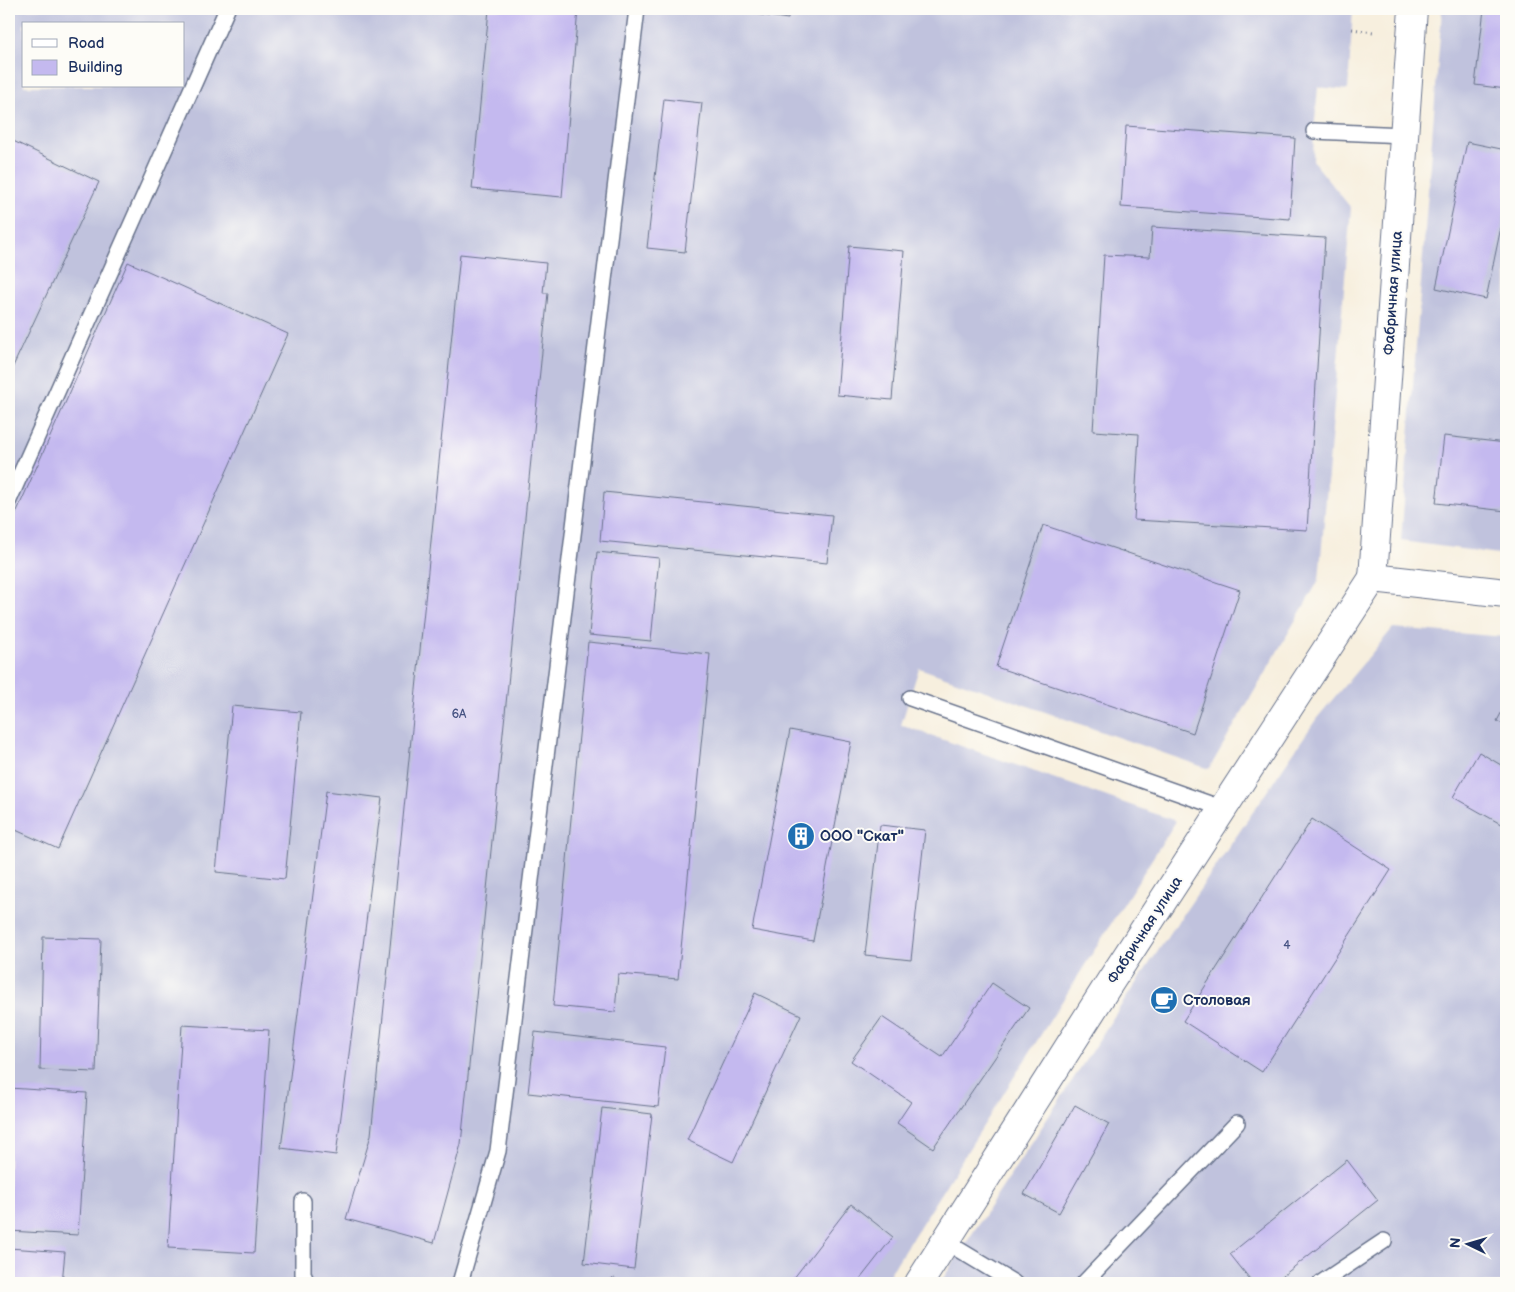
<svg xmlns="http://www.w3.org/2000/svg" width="1515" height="1292" viewBox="0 0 1515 1292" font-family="'Balsamiq Sans',sans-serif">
	<rect width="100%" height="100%" fill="#fdfcf7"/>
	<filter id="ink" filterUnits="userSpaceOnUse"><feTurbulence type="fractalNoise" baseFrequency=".02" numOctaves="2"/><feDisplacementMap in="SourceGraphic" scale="10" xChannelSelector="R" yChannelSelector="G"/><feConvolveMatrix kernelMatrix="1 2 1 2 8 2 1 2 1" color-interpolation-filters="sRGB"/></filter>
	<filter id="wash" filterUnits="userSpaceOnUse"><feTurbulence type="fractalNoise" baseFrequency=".0096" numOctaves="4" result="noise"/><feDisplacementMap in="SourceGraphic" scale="20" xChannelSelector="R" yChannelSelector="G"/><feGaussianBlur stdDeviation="1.12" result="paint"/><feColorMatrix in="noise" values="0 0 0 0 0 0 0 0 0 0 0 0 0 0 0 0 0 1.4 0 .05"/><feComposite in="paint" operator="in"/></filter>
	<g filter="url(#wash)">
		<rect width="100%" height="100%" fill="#f7efde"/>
		<g fill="#c0c2dd" fill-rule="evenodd">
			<path d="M9,9H1353L1348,90L1318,87L1314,131L1313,161L1351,208L1319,580L1209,769L919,668L901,725L1176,821L884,1283H9ZM24,24H184V86H24Z"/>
			<path d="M1442,9H1506V555L1401,541Z"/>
			<path d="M1393,628L1506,637V1283H940L1128,995L1317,718Z"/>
		</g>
		<g id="blocks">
			<g fill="#c4b9ef">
				<path d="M489,9H578L562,197L472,189Z"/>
				<path d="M722,9H789L788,19Z"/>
				<path d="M1484,9H1506V89L1475,85Z"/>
				<path d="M664,99L702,103L685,252L647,248Z"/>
				<path d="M1126,126L1295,138L1290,219L1121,207Z"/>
				<path d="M9,139L99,182L9,375Z"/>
				<path d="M1467,142L1506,150V203L1486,299L1436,288Z"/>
				<path d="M1152,227L1325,238L1307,530L1134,520L1139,434L1093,431L1104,255L1150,257Z"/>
				<path d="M849,246L904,251L892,400L837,395Z"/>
				<path d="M460,254L546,263L543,293H548L461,1144L434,1243L346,1219L371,1135Z"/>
				<path d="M128,262L288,334L58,849L9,827V529Z"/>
				<path d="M1444,436L1506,443V511L1436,503Z"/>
				<path d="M604,492L832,515L827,563L600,541Z"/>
				<path d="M1043,525L1240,590L1193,733L996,667Z"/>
				<path d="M597,552L659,558L651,641L589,635Z"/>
				<path d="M588,642L710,654L678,979L618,974L615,1012L553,1006Z"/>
				<path d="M1506,704V726L1497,721Z"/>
				<path d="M232,706L301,712L285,879L216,872Z"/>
				<path d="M790,730L851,742L813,941L752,930Z"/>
				<path d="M1479,752L1506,768V827L1453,797Z"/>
				<path d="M326,791L382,798L336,1155L281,1148Z"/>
				<path d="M1312,819L1391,870L1262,1072L1183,1021Z"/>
				<path d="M880,825L925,830L911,960L865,955Z"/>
				<path d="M43,937L101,939L96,1072L40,1070Z"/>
				<path d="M992,983L1029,1008L933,1148L897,1123L911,1102L851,1061L882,1017L942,1057Z"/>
				<path d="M755,993L801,1015L733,1162L687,1140Z"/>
				<path d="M182,1025L269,1030L254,1253L168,1248Z"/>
				<path d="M535,1032L665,1047L658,1107L528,1093Z"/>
				<path d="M9,1088L87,1093L78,1235L9,1231Z"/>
				<path d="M1075,1105L1109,1124L1059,1213L1024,1194Z"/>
				<path d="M602,1108L652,1114L634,1269L584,1263Z"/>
				<path d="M1347,1160L1378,1200L1274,1283H1253L1230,1254Z"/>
				<path d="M851,1204L893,1237L857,1283H790Z"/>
				<path d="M9,1248L65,1252L62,1283H9Z"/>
				<path d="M615,1278L616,1283H599Z"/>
			</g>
		</g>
	</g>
	<g filter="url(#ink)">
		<use href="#blocks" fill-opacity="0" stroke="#68728b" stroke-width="1"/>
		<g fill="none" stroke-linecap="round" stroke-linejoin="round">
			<g stroke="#68728b" stroke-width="18">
				<g id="lane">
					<path d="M1314,131L1404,135"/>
					<path d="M9,500L227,9"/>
					<path d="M910,698L1224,809"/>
					<path d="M303,1201V1274L307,1283"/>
					<path d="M946,1242L1014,1283"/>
					<path d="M460,1283L498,1151L637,9"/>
					<path d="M1084,1283L1237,1123"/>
					<path d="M1321,1283L1384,1241"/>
				</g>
			</g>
			<g stroke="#68728b" stroke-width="30">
				<g id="street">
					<path d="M1373,578L1413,9"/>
					<path d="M919,1283L1110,982L1373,578L1506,593"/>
				</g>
			</g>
			<path stroke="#68728b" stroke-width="3" stroke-dasharray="1 4" stroke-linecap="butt" d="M1352,29L1373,32"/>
			<use href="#lane" stroke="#fff" stroke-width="15"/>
			<use href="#street" stroke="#fff" stroke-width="28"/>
		</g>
	</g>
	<defs>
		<g id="building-disc" transform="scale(1.4375)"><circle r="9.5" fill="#1f6fb2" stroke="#fdfcf7"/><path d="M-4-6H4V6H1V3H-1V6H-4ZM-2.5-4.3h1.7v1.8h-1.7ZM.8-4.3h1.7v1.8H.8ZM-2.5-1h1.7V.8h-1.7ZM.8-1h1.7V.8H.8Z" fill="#fff"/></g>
		<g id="cafe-disc" transform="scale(1.4375)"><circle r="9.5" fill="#1f6fb2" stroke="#fdfcf7"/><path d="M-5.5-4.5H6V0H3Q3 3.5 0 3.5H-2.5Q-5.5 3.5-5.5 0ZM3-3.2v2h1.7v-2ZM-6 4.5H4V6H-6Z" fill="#fff"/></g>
	</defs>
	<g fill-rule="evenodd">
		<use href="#building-disc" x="801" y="836"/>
		<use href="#cafe-disc" x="1164" y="1000"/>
	</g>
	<g text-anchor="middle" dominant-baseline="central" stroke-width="4" stroke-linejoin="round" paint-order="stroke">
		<g font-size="12" fill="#455282">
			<text x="459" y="714">6А</text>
			<text x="1287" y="945">4</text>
		</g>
		<g font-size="15" fill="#1b2f5e" stroke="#fdfcf7">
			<text transform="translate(1393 293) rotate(-86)">Фабричная улица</text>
			<text transform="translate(1145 930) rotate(-57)">Фабричная улица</text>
		</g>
		<g font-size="15" font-weight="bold" fill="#1b2f5e" stroke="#fdfcf7" text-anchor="start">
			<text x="820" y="836">ООО "Скат"</text>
			<text x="1183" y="1000">Столовая</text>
		</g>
	</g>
	<rect width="1515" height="1292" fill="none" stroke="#fdfcf7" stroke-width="30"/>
	<rect x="22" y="22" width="162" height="65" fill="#fdfcf7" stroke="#a3aaba"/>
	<rect x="32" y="39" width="25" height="8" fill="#ffffff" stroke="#a3aaba"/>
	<text x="68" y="48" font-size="15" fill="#1b2f5e">Road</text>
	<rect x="32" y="60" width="25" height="15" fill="#c4b9ef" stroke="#a3aaba"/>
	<text x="68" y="72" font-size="15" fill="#1b2f5e">Building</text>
	<g transform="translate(1468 1244) rotate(275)" stroke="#fdfcf7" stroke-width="4" paint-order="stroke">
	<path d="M0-4L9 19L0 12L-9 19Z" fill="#1b2f5e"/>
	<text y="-8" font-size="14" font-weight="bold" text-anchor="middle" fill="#1b2f5e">N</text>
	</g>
</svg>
